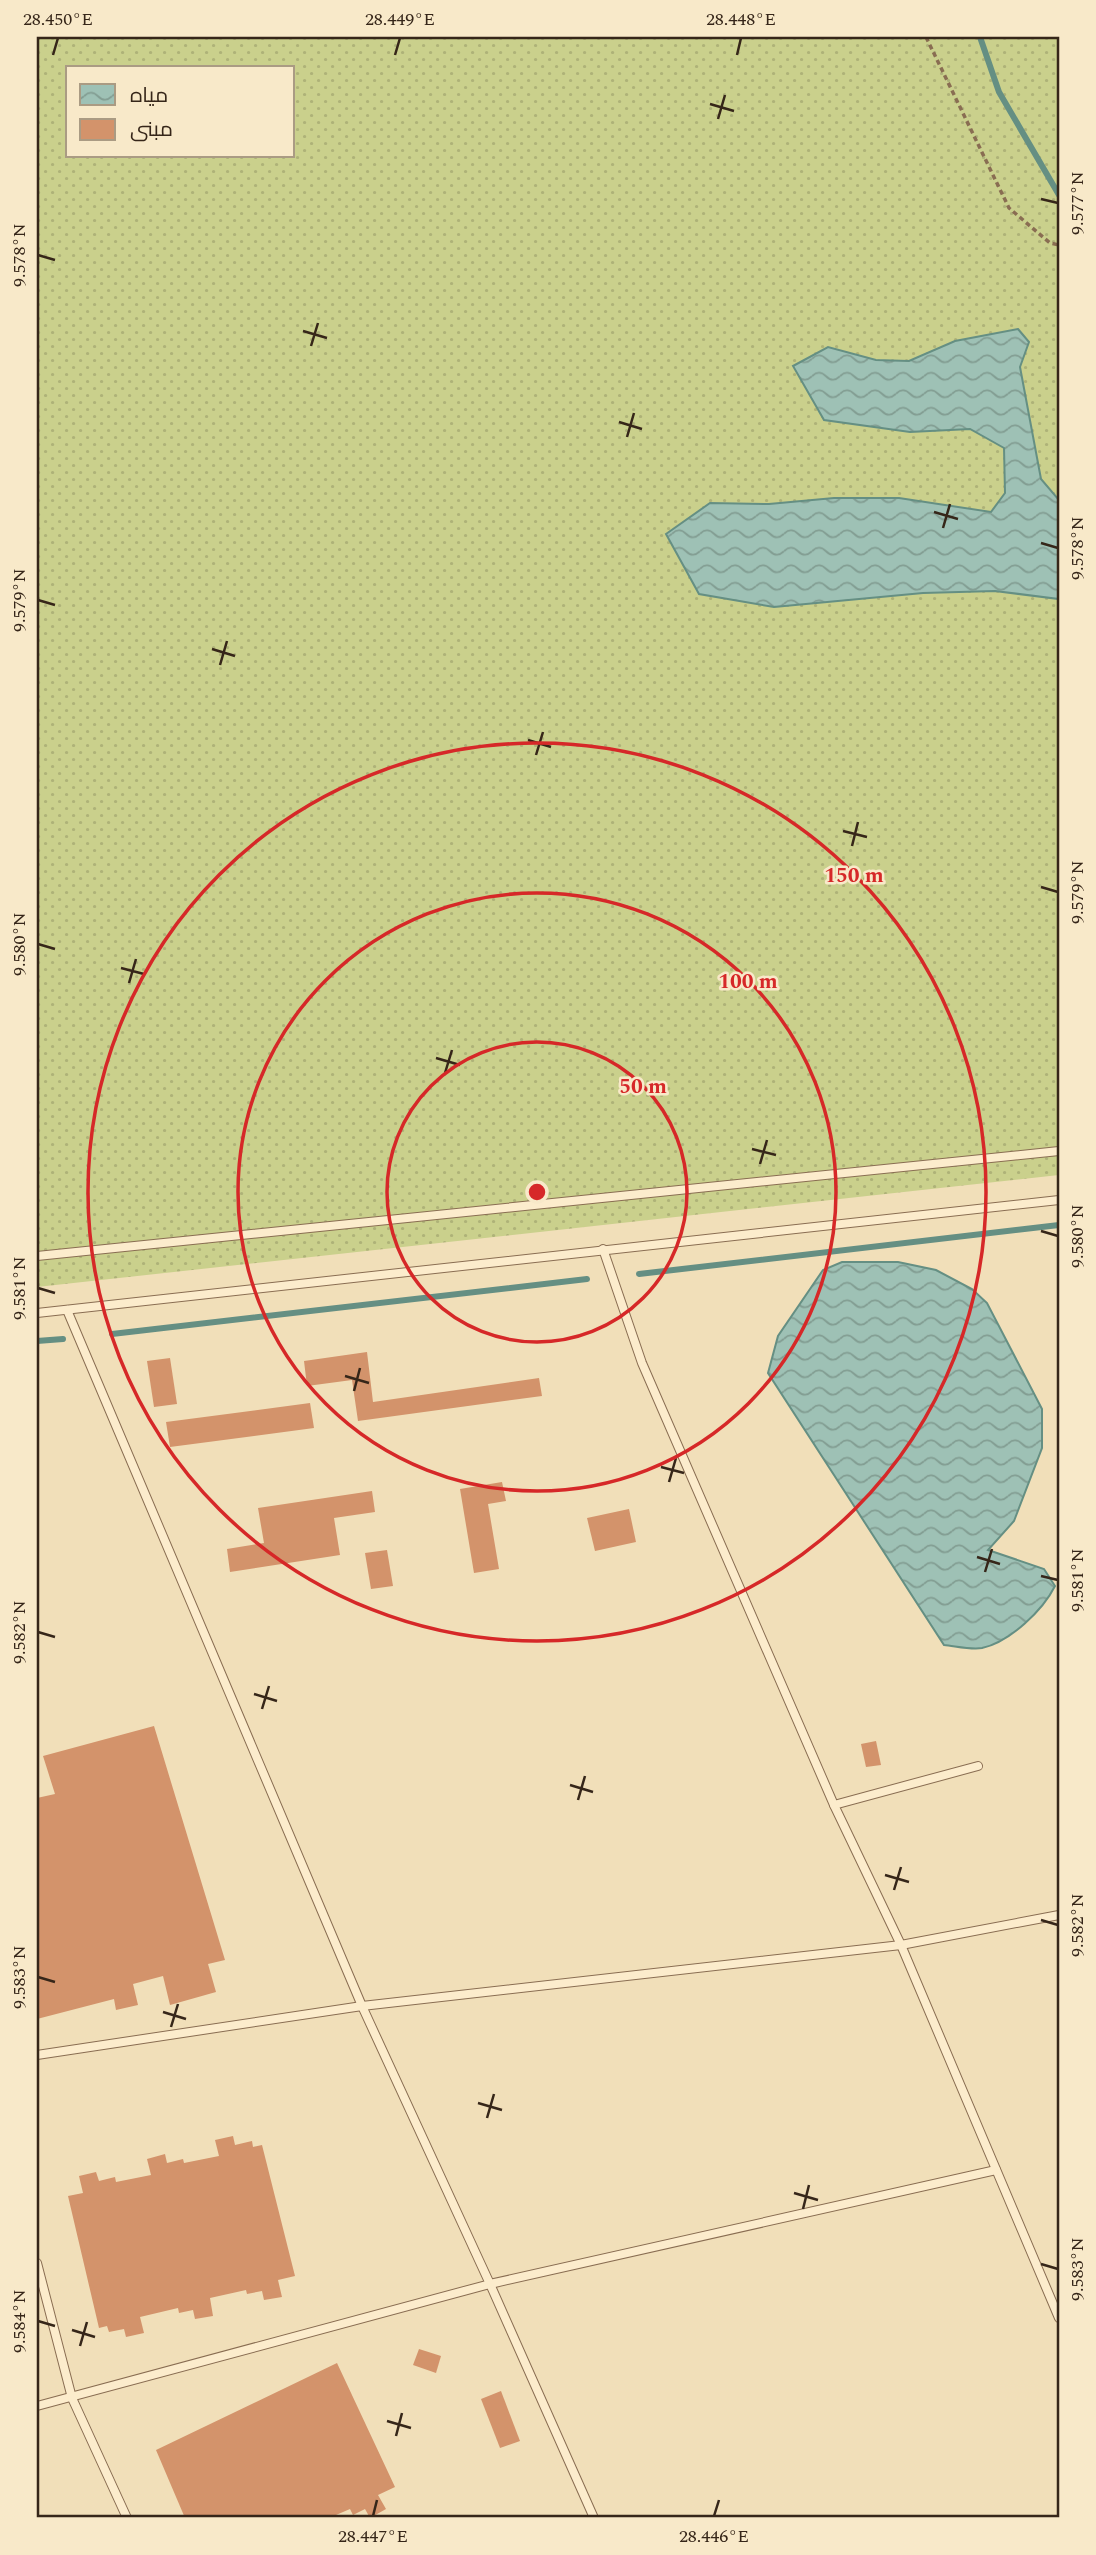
<svg xmlns="http://www.w3.org/2000/svg" width="1096" height="2555" viewBox="0 0 1096 2555" font-family="Spectral,Cairo,serif">
	<defs>
		<pattern id="grass-dots" width="8" height="8" patternUnits="userSpaceOnUse" patternTransform="scale(1.75)"><rect width="8" height="8" fill="#cad08c"/><path d="M2 2h.1M6 6h.1" fill="none" stroke="#aeb278" stroke-width="1.8" stroke-linecap="round"/></pattern>
		<pattern id="water-waves" width="16" height="10" patternUnits="userSpaceOnUse" patternTransform="scale(1.75)"><rect width="16" height="10" fill="#9ec1b5"/><path d="M0 5q4-4 8 0t8 0" fill="none" stroke="#829d92"/></pattern>
	</defs>
	<rect width="100%" height="100%" fill="#f1dfb9"/>
	<path fill="url(#grass-dots)" fill-rule="evenodd" d="M37,37H1059V500L1041,479L1020,367L1029,342L955,341L909,361L876,360L828,347L910,432L970,429L1005,448V493L991,512L899,498H834L769,504L699,594L774,606L923,593L995,591L1059,599V1175L37,1287ZM68,68H292V156H68Z"/>
	<g fill="url(#water-waves)" stroke="#658f83" stroke-width="2">
		<path d="M1018,329L1029,342L1020,367L1041,479L1059,500V599L995,591L923,593L774,607L699,594L666,534L710,503L769,504L834,498H899L991,512L1005,493L1004,448L970,429L910,432L824,420L793,366L828,347L876,360L909,361L955,341Z"/>
		<path d="M842,1262H898L936,1270L972,1289L987,1303L1042,1409V1448L1014,1521L988,1550L1044,1569L1055,1586C1043,1610 1010,1642 982,1648C971,1650 955,1646 944,1645L768,1373L778,1336L823,1270Z"/>
	</g>
	<g fill="none" stroke-linecap="round" stroke-linejoin="round">
		<g stroke="#658f83" stroke-width="6">
			<path d="M980,37L999,92L1059,195"/>
			<path d="M639,1274L1059,1225"/>
			<path d="M112,1334L587,1279"/>
			<path d="M37,1341L63,1339"/>
		</g>
	</g>
	<g fill="#d3936b">
		<path d="M367,1352L373,1402L539,1378L542,1396L358,1421L352,1380L307,1386L304,1361Z"/>
		<path d="M170,1358L177,1404L154,1407L147,1361Z"/>
		<path d="M310,1403L314,1428L170,1447L166,1422Z"/>
		<path d="M502,1482L506,1501L488,1504L499,1569L474,1573L460,1489Z"/>
		<path d="M372,1491L375,1512L334,1518L340,1555L230,1572L227,1549L264,1543L258,1508Z"/>
		<path d="M629,1509L636,1542L595,1551L587,1518Z"/>
		<path d="M387,1550L393,1586L371,1589L365,1553Z"/>
		<path d="M154,1726L225,1960L208,1964L216,1992L170,2005L163,1976L133,1984L138,2005L116,2010L114,1999L37,2019V1798L55,1794L43,1756Z"/>
		<path d="M876,1741L881,1765L866,1767L861,1744Z"/>
		<path d="M233,2136L235,2145L252,2141L253,2147L262,2145L295,2276L278,2280L282,2297L264,2300L262,2291L247,2294L246,2290L210,2298L213,2316L195,2319L193,2310L179,2313L178,2308L140,2317L144,2333L126,2337L124,2329L109,2332L107,2326L99,2328L68,2196L83,2193L79,2176L96,2172L99,2181L115,2177L116,2182L151,2175L147,2159L165,2154L167,2163L183,2159L184,2163L219,2156L215,2140Z"/>
		<path d="M419,2349L441,2356L436,2373L413,2365Z"/>
		<path d="M337,2363L395,2487L378,2495L386,2509L370,2518L365,2509L353,2515L350,2509L329,2518H185L156,2450Z"/>
		<path d="M501,2391L520,2441L500,2448L481,2399Z"/>
	</g>
	<g fill="none" stroke-linecap="round" stroke-linejoin="round">
		<g stroke="#896d52" stroke-width="10">
			<g id="service">
				<path d="M603,1249L642,1363L834,1805L901,1945L1059,2318"/>
				<path d="M37,1256L1059,1151"/>
				<path d="M67,1310L362,2006L490,2284L594,2518"/>
				<path d="M37,1313L1059,1200"/>
				<path d="M834,1805L978,1766"/>
				<path d="M37,2055L362,2006L901,1945L1059,1915"/>
				<path d="M37,2263L72,2398L127,2518"/>
				<path d="M37,2406L490,2284L996,2170"/>
			</g>
		</g>
		<path stroke="#896d52" stroke-width="3.5" stroke-dasharray="5 3.5" stroke-linecap="butt" d="M926,37L1009,208L1050,243L1059,245"/>
		<use href="#service" stroke="#fceccc" stroke-width="8"/>
	</g>
	<path fill="none" stroke="#362619" stroke-width="2.5" d="M53,55L58,38M395,55L400,38M737,55L741,38M710,104L734,111M718,119L725,95M1041,199L1058,203M38,255L55,260M303,331L327,338M311,346L318,323M619,422L642,429M627,437L634,413M934,512L958,519M943,528L950,504M1041,543L1058,548M38,600L55,605M212,649L235,656M220,665L227,641M528,740L551,747M536,755L543,732M843,831L867,837M852,846L858,822M1041,887L1058,892M38,944L55,949M121,968L144,974M129,983L136,959M436,1058L460,1065M445,1073L452,1050M752,1149L776,1155M760,1164L767,1140M1041,1231L1058,1236M38,1288L55,1293M345,1376L369,1383M354,1391L360,1368M661,1467L684,1473M669,1482L676,1458M977,1557L1000,1564M985,1572L992,1549M1041,1576L1058,1580M38,1632L55,1637M254,1694L277,1701M262,1709L269,1686M570,1785L593,1792M578,1800L585,1776M885,1875L909,1882M894,1890L901,1867M1041,1920L1058,1925M38,1977L55,1982M163,2012L186,2019M171,2027L178,2004M478,2103L502,2110M487,2118L494,2094M794,2193L818,2200M803,2209L809,2185M1041,2264L1058,2269M38,2321L55,2326M72,2330L95,2337M80,2346L87,2322M387,2421L411,2428M396,2436L402,2413M373,2516L377,2500M714,2516L719,2500"/>
	<g fill="none" stroke="#d62828" stroke-width="3.5">
		<circle cx="537" cy="1192" r="150"/>
		<circle cx="537" cy="1192" r="299"/>
		<circle cx="537" cy="1192" r="449"/>
	</g>
	<circle cx="537" cy="1192" r="10" fill="#d62828" stroke="#f8e9c9" stroke-width="3.5"/>
	<g font-size="21" text-anchor="middle" font-weight="bold" fill="#d62828" stroke="#f8e9c9" stroke-width="5" stroke-linejoin="round" paint-order="stroke">
		<text x="854" y="882">150 m</text>
		<text x="748" y="988">100 m</text>
		<text x="643" y="1093">50 m</text>
	</g>
	<rect width="1096" height="2555" fill="none" stroke="#f8e9c9" stroke-width="77"/>
	<rect x="66" y="66" width="228" height="91" fill="#f8e9c9" stroke="#aa9b83" stroke-width="2"/>
	<rect x="80" y="84" width="35" height="21" fill="url(#water-waves)" stroke="#aa9b83" stroke-width="2"/>
	<text x="130" y="102" font-size="21" fill="#362619">مياه</text>
	<rect x="80" y="119" width="35" height="21" fill="#d3936b" stroke="#aa9b83" stroke-width="2"/>
	<text x="130" y="136" font-size="21" fill="#362619">مبنى</text>
	<rect x="38" y="38" width="1020" height="2478" fill="none" stroke="#362619" stroke-width="2.5"/>
	<g font-size="18" text-anchor="middle" fill="#362619">
		<text x="58" y="25">28.450°E</text>
		<text x="400" y="25">28.449°E</text>
		<text x="741" y="25">28.448°E</text>
		<text transform="translate(1077 203) rotate(-90)" y="6">9.577°N</text>
		<text transform="translate(19 255) rotate(-90)" y="6">9.578°N</text>
		<text transform="translate(1077 548) rotate(-90)" y="6">9.578°N</text>
		<text transform="translate(19 600) rotate(-90)" y="6">9.579°N</text>
		<text transform="translate(1077 892) rotate(-90)" y="6">9.579°N</text>
		<text transform="translate(19 944) rotate(-90)" y="6">9.580°N</text>
		<text transform="translate(1077 1236) rotate(-90)" y="6">9.580°N</text>
		<text transform="translate(19 1288) rotate(-90)" y="6">9.581°N</text>
		<text transform="translate(1077 1580) rotate(-90)" y="6">9.581°N</text>
		<text transform="translate(19 1632) rotate(-90)" y="6">9.582°N</text>
		<text transform="translate(1077 1925) rotate(-90)" y="6">9.582°N</text>
		<text transform="translate(19 1977) rotate(-90)" y="6">9.583°N</text>
		<text transform="translate(1077 2269) rotate(-90)" y="6">9.583°N</text>
		<text transform="translate(19 2321) rotate(-90)" y="6">9.584°N</text>
		<text x="373" y="2542">28.447°E</text>
		<text x="714" y="2542">28.446°E</text>
	</g>
</svg>
